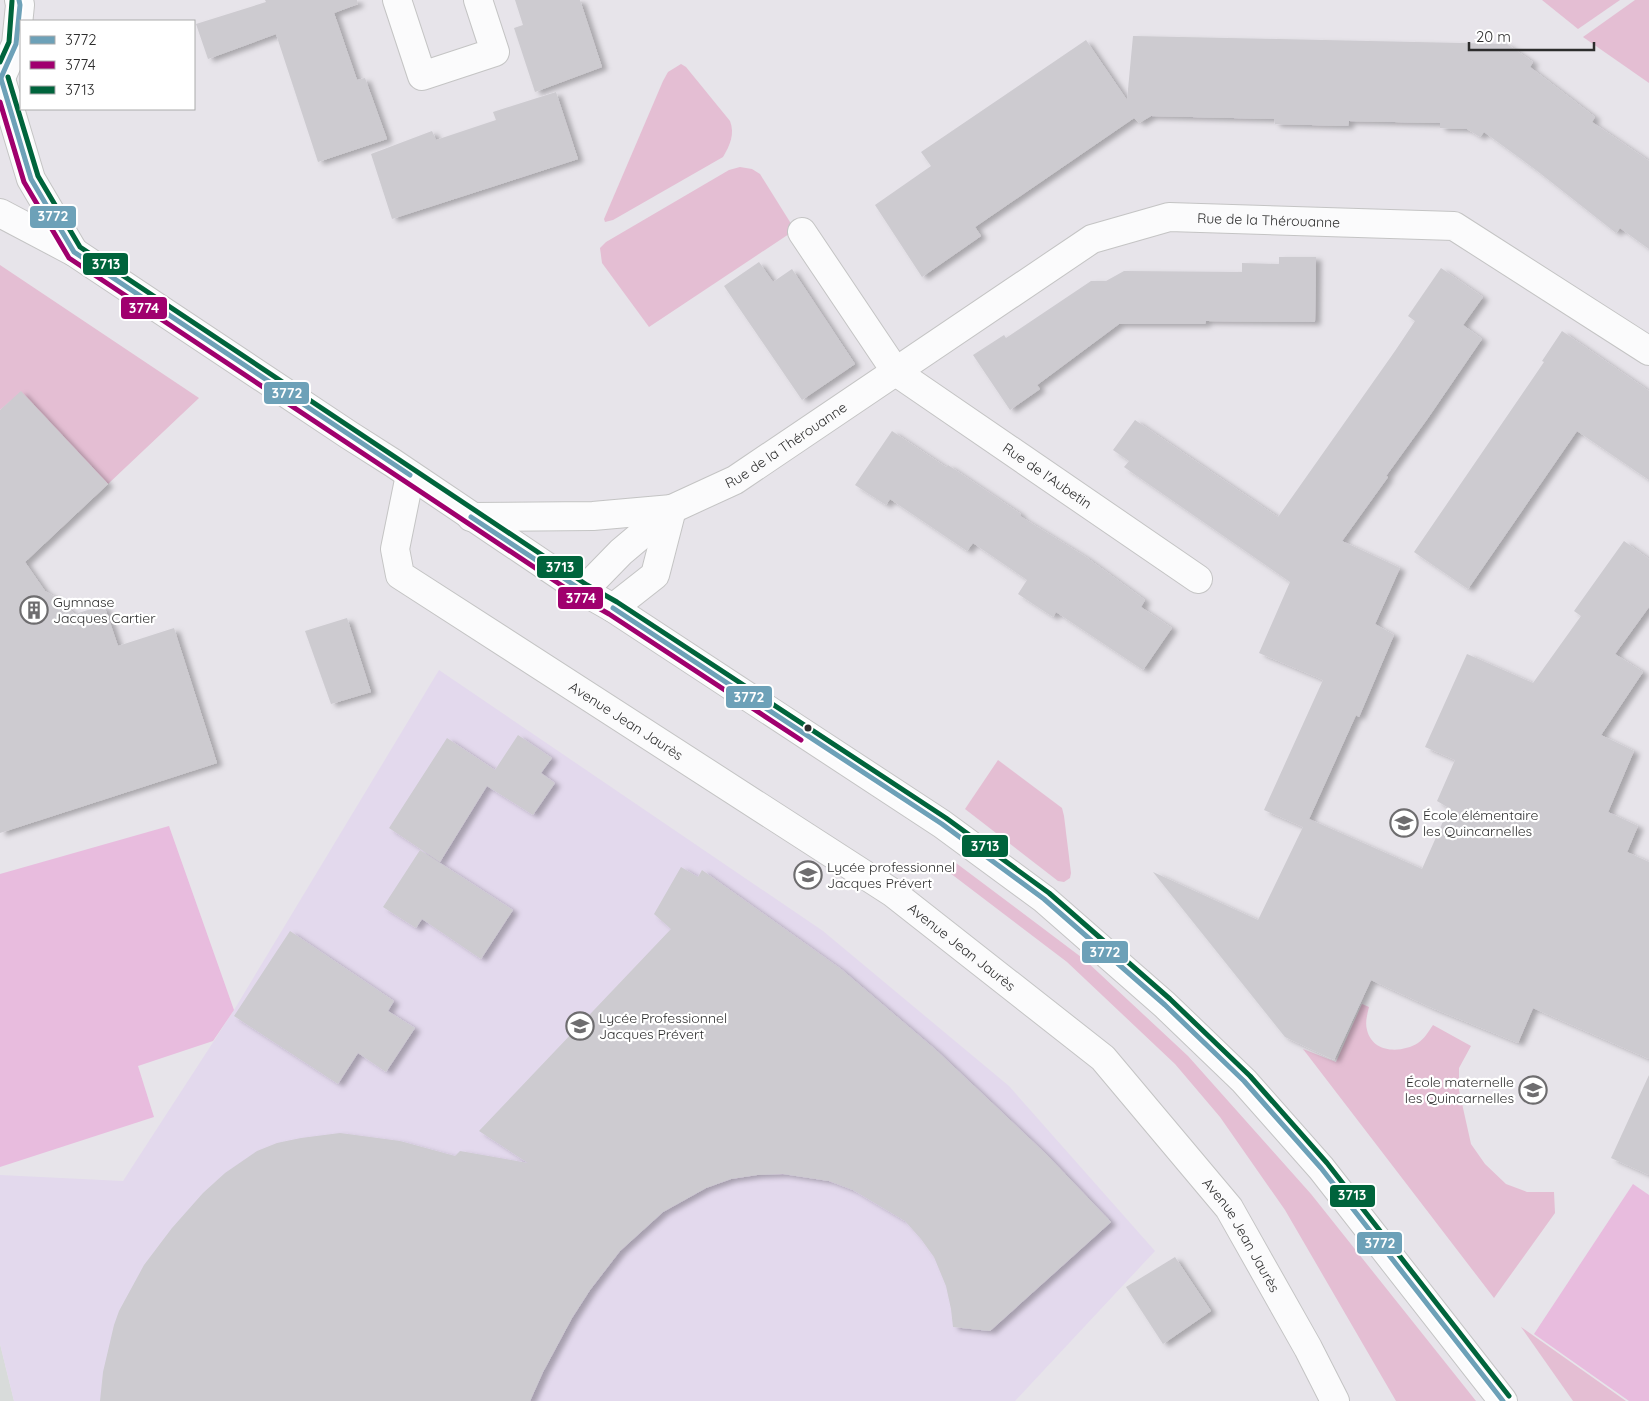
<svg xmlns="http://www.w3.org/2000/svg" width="1649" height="1401" viewBox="0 0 1649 1401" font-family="Quicksand,sans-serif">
	<defs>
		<filter id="shadow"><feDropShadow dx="5.5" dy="3" stdDeviation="2.5" flood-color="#0004"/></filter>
	</defs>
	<rect width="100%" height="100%" fill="#e7e4ea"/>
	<path fill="#d8dbda" d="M0,1344L14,1401H0Z"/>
	<path fill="#e3d9ed" d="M439,670L823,931L1009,1086L1155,1251L1015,1401H14L0,1344V1175L123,1181L234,1010Z"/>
	<g fill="#e4bed3">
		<path d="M1542,0H1620L1578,29Z"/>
		<path d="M1635,0H1649V83L1583,37Z"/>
		<path d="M681,64L686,67L730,121C735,134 730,145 723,157L613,220L605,222L604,219L663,81L668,72Z"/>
		<path d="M740,167L752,169L760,174L795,230L649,327L602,263L600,248L606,242L729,170Z"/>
		<path d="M0,265L199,398L108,484L21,392L0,410Z"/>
		<path d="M998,760L1062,808L1064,816L1071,873L1070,878L1064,882L1058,881L965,809Z"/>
		<path d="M956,863L1085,960L1188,1056L1311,1194L1476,1401H1396L1285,1210L1220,1117L1175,1064L1067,962L950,873Z"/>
		<path d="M1362,1004L1369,1007C1367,1015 1365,1023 1367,1030C1373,1054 1402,1053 1418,1043C1424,1039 1429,1031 1433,1025L1471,1046L1459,1068V1090L1471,1144L1485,1164L1506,1184L1527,1192H1554L1555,1213L1494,1298L1303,1049L1336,1062Z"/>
		<path d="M1521,1327L1626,1401H1573Z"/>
	</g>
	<g fill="#e8bcde">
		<path d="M169,826L234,1010L213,1041L138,1066L154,1117L0,1167V874Z"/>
		<path d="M1633,1184L1649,1195V1401H1629L1534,1334Z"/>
	</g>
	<g fill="#cdcbd0" filter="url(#shadow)">
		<path d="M265,0H357L358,4L334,13L357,80L365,78L387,139L318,162L276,34L208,59L196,24L266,2Z"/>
		<path d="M515,0H580L602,67L535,92L514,28L523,25Z"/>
		<path d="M1133,36L1507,44L1533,62L1530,67L1595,117L1592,122L1649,161V249L1620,228L1616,233L1536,170L1484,132L1480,137L1467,129L1440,128V123L1349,121L1348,126L1275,124L1274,119L1151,116L1139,123L1134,118L975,227L981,236L922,277L875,205L931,166L921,152L1086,40L1127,100Z"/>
		<path d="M556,92L578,159L392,219L371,154L432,131L436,140L496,120L493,112Z"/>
		<path d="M1279,257H1316L1315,322L1206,321L1205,324H1119L1037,385L1040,389L1010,410L973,355L1004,335L1006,338L1091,281H1106L1124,271L1242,272V263L1279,264Z"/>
		<path d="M759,262L773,282L792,269L855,364L802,400L724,286Z"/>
		<path d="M1441,268L1483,297L1463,325L1482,339L1428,418L1386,476L1388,477L1342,541L1400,568L1375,624L1394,635L1359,717L1356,715L1309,819L1422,869L1449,808L1437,801L1455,760L1425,747L1467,654L1533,683L1581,616L1574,611L1624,541L1649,559V607L1615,654L1643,672L1601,735L1634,751L1608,812L1638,826L1627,852L1649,862V1059L1533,1008L1518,1043L1432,1008L1371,980L1334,1060L1285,1037L1153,872L1258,920L1303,827L1264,810L1323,680L1259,653L1290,582L1124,467L1129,461L1113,450L1135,420L1278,517L1395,351L1415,321L1408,316Z"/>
		<path d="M1562,331L1649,391V480L1577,431L1468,589L1414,552L1544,362L1542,361Z"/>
		<path d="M21,391L108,484L25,562L45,591L57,598L75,614L104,605L118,646L174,628L217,763L0,833V410Z"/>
		<path d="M892,431L946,467L948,465L1021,514L1020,516L1086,557L1145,600L1141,607L1172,628L1143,670L1056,612L1053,617L1018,594L1027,580L973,543L967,551L890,499L886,505L855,485Z"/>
		<path d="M347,618L371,692L331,704L305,631Z"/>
		<path d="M518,735L552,758L541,773L555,783L533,815L487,786L440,862L389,828L447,738L495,770Z"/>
		<path d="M420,850L513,910L481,959L422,919L416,928L383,907Z"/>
		<path d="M681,867L698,877L702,870L841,969L936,1050L1046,1154L1111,1222L990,1331L953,1327L951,1309L946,1286L934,1257L921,1239L905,1221L853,1190L829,1181L783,1174L757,1175L731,1179L706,1188L663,1212L620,1251L590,1290L572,1318L543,1372L530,1401H100L103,1372L114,1325L119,1311L144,1265L172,1228L203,1193L225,1173L257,1151L277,1143L301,1138L340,1133L400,1141L455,1156L460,1151L528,1163L479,1131L671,929L654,914Z"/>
		<path d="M290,931L394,1001L388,1011L415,1028L386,1072L358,1053L338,1084L234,1016Z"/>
		<path d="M1649,1075V1175L1611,1158Z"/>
		<path d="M1175,1257L1211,1311L1163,1344L1126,1287Z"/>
	</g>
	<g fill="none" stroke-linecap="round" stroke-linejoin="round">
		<g stroke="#c4c4c4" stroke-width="30">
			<g id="minor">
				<path d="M397,0L422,76L495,52L478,0"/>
				<path id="s1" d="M802,232L896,372L1198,579"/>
				<path id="s2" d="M410,475L395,549L400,575L893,893L1103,1058L1229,1208L1308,1348L1335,1401"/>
				<path d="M471,517L593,516L672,509"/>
				<path id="s3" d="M583,591L621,552L672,509L735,480L1092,239L1169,217L1454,226L1649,351"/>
				<path d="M613,608L655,575L672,509"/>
			</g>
		</g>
		<g stroke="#c4c4c4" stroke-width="30">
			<g id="tertiary">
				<path d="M1,79L31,179L74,252"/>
				<path d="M0,80L16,44L20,5L19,0"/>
				<path d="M0,213L74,252L349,435L393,463L583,591L613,608L942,824L1044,899L1165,1005L1244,1081L1321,1168L1503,1401"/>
			</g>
		</g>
		<use href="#minor" stroke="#fbfbfc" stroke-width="28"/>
		<use href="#tertiary" stroke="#fbfbfc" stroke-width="28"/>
		<g stroke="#fff" stroke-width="9">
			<g id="bus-1">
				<path d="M1,79L31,179L74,252L410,475"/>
				<path d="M0,80L16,44L20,5L19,0"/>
				<path d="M471,517L583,591"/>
				<path d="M613,608L942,824L1044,899L1165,1005L1244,1081L1321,1168L1503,1401"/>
			</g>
		</g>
		<g stroke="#fff" stroke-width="9">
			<path id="bus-2" d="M0,102L24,182L69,258L579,597L609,614L801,740"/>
		</g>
		<g stroke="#fff" stroke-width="9">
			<g id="bus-3">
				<path d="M0,62L9,42L12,1"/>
				<path d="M8,77L38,176L80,247L587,585L617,602L946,818L1049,893L1170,999L1250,1076L1327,1163L1509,1396"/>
			</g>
		</g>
		<use href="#bus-1" stroke="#6da1b8" stroke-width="5"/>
		<use href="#bus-2" stroke="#a0006e" stroke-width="5"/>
		<use href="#bus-3" stroke="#00643c" stroke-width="5"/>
	</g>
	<defs>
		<g id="building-ring" transform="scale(1.4375)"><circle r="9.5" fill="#fff" stroke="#6e6d6f" stroke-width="1.5"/><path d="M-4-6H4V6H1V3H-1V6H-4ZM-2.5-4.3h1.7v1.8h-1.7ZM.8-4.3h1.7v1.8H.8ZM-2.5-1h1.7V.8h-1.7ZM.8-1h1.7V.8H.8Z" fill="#6e6d6f"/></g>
		<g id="school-ring" transform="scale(1.4375)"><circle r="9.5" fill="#fff" stroke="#6e6d6f" stroke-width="1.5"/><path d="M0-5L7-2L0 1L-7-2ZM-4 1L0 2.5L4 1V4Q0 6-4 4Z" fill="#6e6d6f"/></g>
	</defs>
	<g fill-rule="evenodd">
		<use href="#building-ring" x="34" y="610"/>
		<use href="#school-ring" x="1404" y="823"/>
		<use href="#school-ring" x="808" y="875"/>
		<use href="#school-ring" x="580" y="1026"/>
		<use href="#school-ring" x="1533" y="1090"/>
	</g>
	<circle fill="#2d2d2d" stroke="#fff" stroke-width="2" cx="808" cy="728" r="4.5"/>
	<g text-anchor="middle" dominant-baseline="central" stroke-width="4.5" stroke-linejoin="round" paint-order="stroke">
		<g font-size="14" fill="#2d2d2d" stroke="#fff">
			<text stroke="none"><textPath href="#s3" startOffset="801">Rue de la Thérouanne</textPath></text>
			<text stroke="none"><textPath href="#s3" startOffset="252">Rue de la Thérouanne</textPath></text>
			<text stroke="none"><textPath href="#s1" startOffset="352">Rue de l'Aubetin</textPath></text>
			<text stroke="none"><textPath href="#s2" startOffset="371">Avenue Jean Jaurès</textPath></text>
			<text stroke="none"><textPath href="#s2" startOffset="776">Avenue Jean Jaurès</textPath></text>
			<text stroke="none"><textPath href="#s2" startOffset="1181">Avenue Jean Jaurès</textPath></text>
		</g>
		<g font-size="14" fill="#2d2d2d" stroke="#fff" text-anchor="start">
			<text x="53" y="602">Gymnase<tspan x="53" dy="16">Jacques Cartier</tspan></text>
			<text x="1423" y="815">École élémentaire<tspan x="1423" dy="16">les Quincarnelles</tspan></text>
			<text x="827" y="867">Lycée professionnel<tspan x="827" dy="16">Jacques Prévert</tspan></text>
			<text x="599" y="1018">Lycée Professionnel<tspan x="599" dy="16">Jacques Prévert</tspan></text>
			<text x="1514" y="1082" text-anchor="end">École maternelle<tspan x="1514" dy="16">les Quincarnelles</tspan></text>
		</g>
	</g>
	<g stroke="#fff" stroke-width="2">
		<rect x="29" y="205" width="48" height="24" rx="5" fill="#6da1b8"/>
		<rect x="82" y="252" width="47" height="24" rx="5" fill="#00643c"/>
		<rect x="120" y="296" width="48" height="24" rx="5" fill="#a0006e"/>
		<rect x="263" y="381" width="47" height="24" rx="5" fill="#6da1b8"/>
		<rect x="536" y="555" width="48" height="24" rx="5" fill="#00643c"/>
		<rect x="557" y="586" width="47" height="24" rx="5" fill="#a0006e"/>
		<rect x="725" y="685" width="48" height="24" rx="5" fill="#6da1b8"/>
		<rect x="961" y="834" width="48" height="24" rx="5" fill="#00643c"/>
		<rect x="1081" y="940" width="48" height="24" rx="5" fill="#6da1b8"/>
		<rect x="1329" y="1184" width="47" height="24" rx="5" fill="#00643c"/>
		<rect x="1356" y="1231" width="47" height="24" rx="5" fill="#6da1b8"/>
	</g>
	<g font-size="14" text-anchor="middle" font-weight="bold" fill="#fff">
		<text x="53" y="221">3772</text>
		<text x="106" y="269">3713</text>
		<text x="144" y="313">3774</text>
		<text x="287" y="398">3772</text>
		<text x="560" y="572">3713</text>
		<text x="581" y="603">3774</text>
		<text x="749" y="702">3772</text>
		<text x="985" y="851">3713</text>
		<text x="1105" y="957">3772</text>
		<text x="1352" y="1200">3713</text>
		<text x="1380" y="1248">3772</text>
	</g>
	<rect x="20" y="20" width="175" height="90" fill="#ffffff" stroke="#ababab"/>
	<rect x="30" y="36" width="25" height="8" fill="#6da1b8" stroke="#ababab"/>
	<text x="65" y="45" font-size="15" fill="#2d2d2d">3772</text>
	<rect x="30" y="61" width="25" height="8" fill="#a0006e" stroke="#ababab"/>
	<text x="65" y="70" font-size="15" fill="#2d2d2d">3774</text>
	<rect x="30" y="86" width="25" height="8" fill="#00643c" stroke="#ababab"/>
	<text x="65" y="95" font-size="15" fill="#2d2d2d">3713</text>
	<path d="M1469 42v8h125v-8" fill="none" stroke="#2d2d2d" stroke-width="2.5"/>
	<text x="1476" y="42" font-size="15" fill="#2d2d2d" stroke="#ffffff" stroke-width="4" paint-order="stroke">20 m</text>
</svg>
